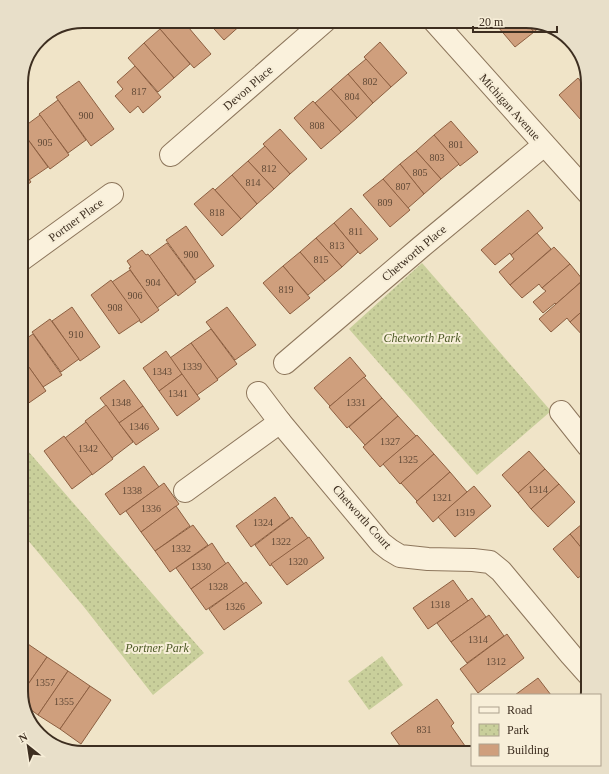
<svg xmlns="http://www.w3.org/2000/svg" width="609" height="774" viewBox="0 0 609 774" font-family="Georgia,serif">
	<defs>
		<pattern id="park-dots" width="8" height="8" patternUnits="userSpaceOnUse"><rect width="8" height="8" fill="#c9cf9b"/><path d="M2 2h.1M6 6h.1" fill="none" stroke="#aeb285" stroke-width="1.8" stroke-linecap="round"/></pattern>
	</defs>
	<rect width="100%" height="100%" fill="#f0e4c8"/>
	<g fill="url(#park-dots)">
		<path d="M422,263L551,411L477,475L349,329Z"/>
		<path d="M21,443L204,653L153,695L84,607L21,532Z"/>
		<path d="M382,656L403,685L369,710L348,681Z"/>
	</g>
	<g fill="#cf9f7d" stroke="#8d5f41">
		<path d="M170,21H183L211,54L194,68L160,29Z"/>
		<path d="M207,21H241L243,23L224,40Z"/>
		<path d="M493,21H525L534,32L515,47Z"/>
		<path d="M525,21H530L542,25L534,32Z"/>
		<path d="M160,29L190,64L174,78L144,43Z"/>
		<path d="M380,42L407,73L391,87L364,57Z"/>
		<path d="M144,43L174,78L158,92L128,58Z"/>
		<path d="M366,59L391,87L373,103L348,74Z"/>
		<path d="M135,66L161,97L143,113L138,106L130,113L115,96L123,89L117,82Z"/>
		<path d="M348,74L373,103L357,118L331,89Z"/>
		<path d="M578,78L588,90V128L559,95Z"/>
		<path d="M79,81L114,129L91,146L56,97Z"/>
		<path d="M331,89L357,118L341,132L315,103Z"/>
		<path d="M58,100L86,140L68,153L39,114Z"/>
		<path d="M313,101L341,132L321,149L294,118Z"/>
		<path d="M40,115L69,155L50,169L21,130V129Z"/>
		<path d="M451,121L478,152L460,166L434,135Z"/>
		<path d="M280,129L307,159L290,174L263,144Z"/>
		<path d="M21,130L48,167L29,180L21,168Z"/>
		<path d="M434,135L459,164L441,179L416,151Z"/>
		<path d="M265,146L290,174L274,189L248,161Z"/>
		<path d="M416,151L441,179L424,194L400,164Z"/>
		<path d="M248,161L274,189L257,204L232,175Z"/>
		<path d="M400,164L424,194L408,208L383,179Z"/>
		<path d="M21,168L31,182L21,189Z"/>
		<path d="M232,175L257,204L241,219L215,190Z"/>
		<path d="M383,179L410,210L390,227L363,195Z"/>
		<path d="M213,188L241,219L222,236L194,204Z"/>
		<path d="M351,208L378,239L360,254L334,223Z"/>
		<path d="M528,210L543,228L511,255L510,253L495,265L481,250Z"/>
		<path d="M334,223L358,252L342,267L316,238Z"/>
		<path d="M186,226L214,266L195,280L166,240Z"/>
		<path d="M537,233L551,249L510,285L499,272L514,259L511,255Z"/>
		<path d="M316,238L342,267L325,281L300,252Z"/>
		<path d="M167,243L196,282L178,296L149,256Z"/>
		<path d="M554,247L570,264L542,288L539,284L522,298L510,285Z"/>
		<path d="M142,250L146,255L148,254L176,294L157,308L129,268L131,267L127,261Z"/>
		<path d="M300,252L325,281L308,295L283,266Z"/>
		<path d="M570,264L583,280L556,304L555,303L543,313L533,302L546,291L542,288Z"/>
		<path d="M283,266L310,298L290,314L263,283Z"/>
		<path d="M130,270L159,310L141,323L112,282Z"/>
		<path d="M111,280L140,320L119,334L91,295Z"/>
		<path d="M581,282L588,290V306L570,322L567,318L551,332L539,319Z"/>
		<path d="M588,306V338L586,339L570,322Z"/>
		<path d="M72,307L100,347L80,361L52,321Z"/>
		<path d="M227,307L256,345L235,360L206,322Z"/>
		<path d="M50,319L79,359L61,372L32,332Z"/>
		<path d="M211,329L237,364L217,379L191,343Z"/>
		<path d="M33,334L62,375L43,387L21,356V342Z"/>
		<path d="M191,343L218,380L197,395L170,358Z"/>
		<path d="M166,351L182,374L159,391L143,368Z"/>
		<path d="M21,356L46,391L23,407L21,404Z"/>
		<path d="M350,357L366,376L330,406L314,388Z"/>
		<path d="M182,374L200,399L177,416L159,391Z"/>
		<path d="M364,377L382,398L347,428L329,407Z"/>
		<path d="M124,380L143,406L119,423L100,398Z"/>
		<path d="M382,398L398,416L365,445L349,427Z"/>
		<path d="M106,405L133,442L112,458L85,421Z"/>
		<path d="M143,406L159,429L136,445L119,423Z"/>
		<path d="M398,416L416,436L380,467L363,447Z"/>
		<path d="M86,422L113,459L92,475L65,438Z"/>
		<path d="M417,435L434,454L400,484L383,464Z"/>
		<path d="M64,436L92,474L72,489L44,451Z"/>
		<path d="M529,451L545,469L518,493L502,475Z"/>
		<path d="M434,454L450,472L417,501L401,483Z"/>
		<path d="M144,466L159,487L120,515L105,494Z"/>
		<path d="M545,469L559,484L531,509L518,493Z"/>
		<path d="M450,472L467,492L433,522L416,502Z"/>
		<path d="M164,483L179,504L141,532L126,511Z"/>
		<path d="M559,484L575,502L548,527L531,509Z"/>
		<path d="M474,486L491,506L455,537L438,517Z"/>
		<path d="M275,497L290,518L251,547L236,526Z"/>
		<path d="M176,506L190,526L155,551L141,532Z"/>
		<path d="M292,517L308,538L270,566L255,545Z"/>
		<path d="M588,519V556L570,534Z"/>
		<path d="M193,525L208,545L170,572L155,551Z"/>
		<path d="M570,534L588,556V570L578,578L553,549Z"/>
		<path d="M309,537L324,558L287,585L271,564Z"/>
		<path d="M212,543L226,564L191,589L176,568Z"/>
		<path d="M228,562L244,584L206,610L191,589Z"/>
		<path d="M453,580L468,601L428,629L413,608Z"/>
		<path d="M246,582L262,603L224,630L209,609Z"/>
		<path d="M472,598L486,617L451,642L437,623Z"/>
		<path d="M489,615L504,636L467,663L451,642Z"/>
		<path d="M507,634L524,658L478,693L460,669Z"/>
		<path d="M25,642L47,657L22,693L21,648Z"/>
		<path d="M47,657L68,671L38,715L26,706L22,693Z"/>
		<path d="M68,671L90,686L60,729L38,715Z"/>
		<path d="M538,678L551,695H515Z"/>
		<path d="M90,686L111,700L81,744L60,729Z"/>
		<path d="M437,699L454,723L451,726L470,753H405L391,733Z"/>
	</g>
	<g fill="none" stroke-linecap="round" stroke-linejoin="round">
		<g stroke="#8d765c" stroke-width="24">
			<g id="minor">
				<path d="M434,21L588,193"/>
				<path d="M171,155L325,21"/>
				<path d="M21,260L112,194"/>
				<path d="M285,363L421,247L544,145"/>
				<path d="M258,393L280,422"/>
				<path d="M561,412L588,446"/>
				<path d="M185,491L280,422L381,543L390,550L400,556L428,559L473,560L490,562L501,571L571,655L588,674"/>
			</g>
		</g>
		<use href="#minor" stroke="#faf1dc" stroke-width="22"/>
	</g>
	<g text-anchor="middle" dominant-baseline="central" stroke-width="4" stroke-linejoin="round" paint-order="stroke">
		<g font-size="10" fill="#624a37">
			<text x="370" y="81">802</text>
			<text x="139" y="91">817</text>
			<text x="352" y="96">804</text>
			<text x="86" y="115">900</text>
			<text x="317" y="125">808</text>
			<text x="45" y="142">905</text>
			<text x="456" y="144">801</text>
			<text x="437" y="157">803</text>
			<text x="269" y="168">812</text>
			<text x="420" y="172">805</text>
			<text x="253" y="182">814</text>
			<text x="403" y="186">807</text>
			<text x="385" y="202">809</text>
			<text x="217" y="212">818</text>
			<text x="356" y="231">811</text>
			<text x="337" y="245">813</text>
			<text x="191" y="254">900</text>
			<text x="321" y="259">815</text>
			<text x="153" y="282">904</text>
			<text x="286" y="289">819</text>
			<text x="135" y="295">906</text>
			<text x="115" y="307">908</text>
			<text x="76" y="334">910</text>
			<text x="192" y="366">1339</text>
			<text x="162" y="371">1343</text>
			<text x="178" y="393">1341</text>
			<text x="121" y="402">1348</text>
			<text x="356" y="402">1331</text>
			<text x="139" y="426">1346</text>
			<text x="390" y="441">1327</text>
			<text x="88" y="448">1342</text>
			<text x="408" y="459">1325</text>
			<text x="538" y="489">1314</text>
			<text x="132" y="490">1338</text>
			<text x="442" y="497">1321</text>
			<text x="151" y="508">1336</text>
			<text x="465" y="512">1319</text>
			<text x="263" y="522">1324</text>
			<text x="281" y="541">1322</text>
			<text x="181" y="548">1332</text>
			<text x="298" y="561">1320</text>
			<text x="201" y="566">1330</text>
			<text x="218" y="586">1328</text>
			<text x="440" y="604">1318</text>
			<text x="235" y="606">1326</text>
			<text x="478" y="639">1314</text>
			<text x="496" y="661">1312</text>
			<text x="45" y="682">1357</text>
			<text x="64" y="701">1355</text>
			<text x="424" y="729">831</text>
		</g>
		<g font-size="12" fill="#3d2e20" stroke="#f7eed8">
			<text transform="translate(248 88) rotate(-41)">Devon Place</text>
			<text transform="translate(510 107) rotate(48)">Michigan Avenue</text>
			<text transform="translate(76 220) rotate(-36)">Portner Place</text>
			<text transform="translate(414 253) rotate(-40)">Chetworth Place</text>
			<text transform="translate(362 517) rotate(48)">Chetworth Court</text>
		</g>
		<g font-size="12" font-style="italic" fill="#4d5a26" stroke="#f7eed8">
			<text x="422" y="338">Chetworth Park</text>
			<text x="157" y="648">Portner Park</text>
		</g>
	</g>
	<path d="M0 0H609V774H0ZM83 28H526A55 55 0 0 1 581 83V691A55 55 0 0 1 526 746H83A55 55 0 0 1 28 691V83A55 55 0 0 1 83 28Z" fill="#e8dfc9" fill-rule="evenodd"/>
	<path fill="none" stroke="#3d2e20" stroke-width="2" d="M83 28H526A55 55 0 0 1 581 83V691A55 55 0 0 1 526 746H83A55 55 0 0 1 28 691V83A55 55 0 0 1 83 28Z"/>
	<rect x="471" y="694" width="130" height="72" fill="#f7eed8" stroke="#ada18e"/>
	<rect x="479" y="707" width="20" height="6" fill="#faf1dc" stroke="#ada18e"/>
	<text x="507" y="714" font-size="12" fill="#3d2e20">Road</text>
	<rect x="479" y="724" width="20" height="12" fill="url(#park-dots)" stroke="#ada18e"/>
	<text x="507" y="734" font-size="12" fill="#3d2e20">Park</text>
	<rect x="479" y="744" width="20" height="12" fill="#cf9f7d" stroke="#ada18e"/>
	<text x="507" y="754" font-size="12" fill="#3d2e20">Building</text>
	<g transform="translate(28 746) rotate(330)" stroke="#f7eed8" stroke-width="3" paint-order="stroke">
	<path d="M0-3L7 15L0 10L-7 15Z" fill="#3d2e20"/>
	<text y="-6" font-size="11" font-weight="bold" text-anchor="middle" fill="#3d2e20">N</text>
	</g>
	<path d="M473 26v6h84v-6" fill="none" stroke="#3d2e20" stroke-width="2"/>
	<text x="479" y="26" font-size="12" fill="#3d2e20" stroke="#f7eed8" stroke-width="3" paint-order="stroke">20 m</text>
</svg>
